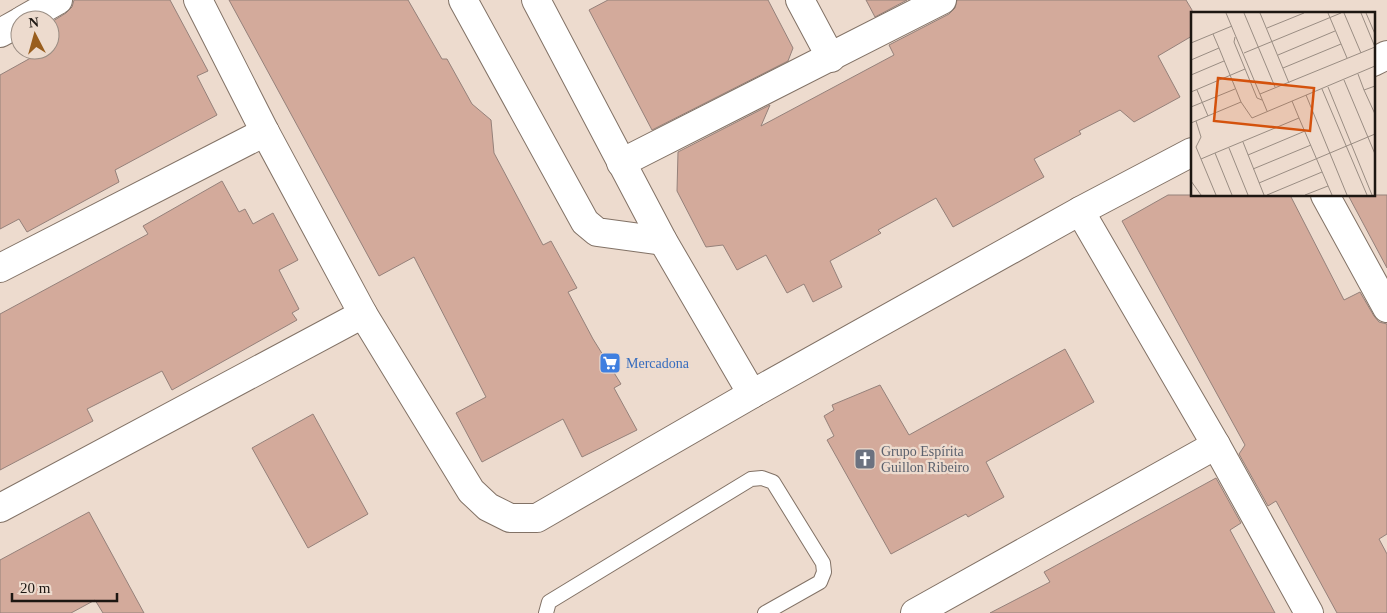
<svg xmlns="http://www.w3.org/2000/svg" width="1387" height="613" viewBox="0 0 1387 613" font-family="'Times New Roman',serif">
	<rect width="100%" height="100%" fill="#eddbce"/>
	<g fill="#d3aa9b" stroke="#95817a">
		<path d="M74,0H170L208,71L197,76L217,115L115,170L119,182L27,232L19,219L0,229V75L45,50H50V23L66,13L72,7Z"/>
		<path d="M229,0H408L442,59H447L472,104L491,120L494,153L543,245L551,241L577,288L568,292L593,339L621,384L614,388L637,430L582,457L563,419L482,462L456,413L486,397L414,257L379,276Z"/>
		<path d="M608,0H768L793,48L788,61L652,130L589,10Z"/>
		<path d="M866,0H907L875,17Z"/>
		<path d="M957,0H1186L1192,10V36L1158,56L1180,97L1134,122L1120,110L1079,131L1081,134L1034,159L1044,177L953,227L936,198L878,230L881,233L830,261L842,287L813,302L804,284L787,293L766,255L737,270L723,245L706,247L677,191L678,152L770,105L761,126L894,55L889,45L949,14L955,8Z"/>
		<path d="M222,181L239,212L245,209L253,224L273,213L298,260L279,270L299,309L292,313L297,320L172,390L162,371L87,409L93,421L0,470V314L148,234L143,226Z"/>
		<path d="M1168,195H1290L1344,300L1360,292L1374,316L1379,322L1387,324V534L1379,539L1387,554V613H1337L1276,501L1268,506L1239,454L1245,445L1122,221Z"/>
		<path d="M1348,195H1387V268Z"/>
		<path d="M1065,349L1094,402L986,462L1004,497L968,517L966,514L891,554L827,440L834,436L824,416L834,410L832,405L880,385L909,435Z"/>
		<path d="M313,414L368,514L308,548L252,448Z"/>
		<path d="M1216,478L1241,523L1230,530L1275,613H990L1050,582L1044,572Z"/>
		<path d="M89,512L144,613H103L95,600L71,613H0V560Z"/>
	</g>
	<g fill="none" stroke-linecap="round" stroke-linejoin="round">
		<g stroke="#827266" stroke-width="16">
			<path id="lane" d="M546,613L549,602L751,479L762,478L773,482L823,563L824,572L820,582L765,613"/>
		</g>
		<g stroke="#827266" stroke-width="30">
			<g id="street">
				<path d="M198,0L265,132L363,314"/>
				<path d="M463,0L585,222L597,232L663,241"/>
				<path d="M800,0L831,58"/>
				<path d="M23,20L58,0"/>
				<path d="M0,33L20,22"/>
				<path d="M621,163L942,0"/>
				<path d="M1325,195L1387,308"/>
				<path d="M0,268L265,132"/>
				<path d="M1216,445L1309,613"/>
				<path d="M0,508L363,314L471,491L488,507L510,518H537L752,394"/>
				<path d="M915,613L1216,445L1080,211"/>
			</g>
		</g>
		<g stroke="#827266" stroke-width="30">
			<g id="secondary">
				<path d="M536,0L663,241L752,394L1080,211L1192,152"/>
				<path d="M1373,62L1387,55"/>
			</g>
		</g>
		<use href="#lane" stroke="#fff" stroke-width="14"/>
		<use href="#street" stroke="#fff" stroke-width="28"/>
		<use href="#secondary" stroke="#fff" stroke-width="28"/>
	</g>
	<defs>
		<g id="supermarket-square" transform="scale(1.125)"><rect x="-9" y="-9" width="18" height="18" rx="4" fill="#3f7fe0" stroke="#eddbce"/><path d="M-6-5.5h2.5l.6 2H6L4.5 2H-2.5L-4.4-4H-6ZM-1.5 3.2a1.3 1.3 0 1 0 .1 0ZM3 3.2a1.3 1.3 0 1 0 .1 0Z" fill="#fff"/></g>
		<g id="church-square" transform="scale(1.125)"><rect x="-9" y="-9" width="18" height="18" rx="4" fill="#6b7280" stroke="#eddbce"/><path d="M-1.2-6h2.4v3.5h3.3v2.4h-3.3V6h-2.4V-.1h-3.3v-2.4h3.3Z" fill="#fff"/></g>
	</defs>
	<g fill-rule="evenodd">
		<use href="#supermarket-square" x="610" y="363"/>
		<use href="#church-square" x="865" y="459"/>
	</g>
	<g text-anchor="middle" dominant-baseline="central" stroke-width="4.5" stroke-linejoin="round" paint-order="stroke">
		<g font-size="14" fill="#366cbe" stroke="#eddbce" text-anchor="start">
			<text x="626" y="363">Mercadona</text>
		</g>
		<g font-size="14" fill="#5b616d" stroke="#eddbce" text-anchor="start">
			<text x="881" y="451">Grupo Espírita<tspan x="881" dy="16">Guillon Ribeiro</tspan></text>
		</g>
	</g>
	<g transform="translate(1191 12)">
		<rect width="184" height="184" fill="#eddbce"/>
		<path fill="none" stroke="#9a8d83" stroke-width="1" d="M35,1L76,99M53,1L84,75M69,1L98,71M137,1L156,46M153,1L170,41M170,1L184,35M175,1L184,22M76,16L113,1M22,22L28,36M44,25L43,30L66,86L71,88M0,31L41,14M53,41L150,1M87,43L144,19M0,48L28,36L50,90M92,56L150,32M167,62L173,78L184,74M0,63L33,49M153,68L184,142M137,75L181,183M131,77L176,183M6,78L17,104M173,78L184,102M0,80L54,57M69,82L184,35M115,83L156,183M0,95L44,77M108,106L141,183M5,109L10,125L5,135L10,147M0,111L50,90L61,106L184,54M52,130L73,183M38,136L57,183M24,141L10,147L25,183M57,143L114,119M62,157L120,133M0,169L10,183M68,171L184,122M41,183L24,141L108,106L101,89M76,183L131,160M114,183L137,174"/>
		<path fill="#d4520d" fill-opacity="0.15" stroke="#d4520d" stroke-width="2.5" d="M27,66L123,76L119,119L23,109Z"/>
		<rect width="184" height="184" fill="none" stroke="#1d1712" stroke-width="2.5"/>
	</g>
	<g transform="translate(35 35) rotate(354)"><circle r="24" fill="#eddbce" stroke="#9a8d83"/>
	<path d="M0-4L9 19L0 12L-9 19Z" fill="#995e1e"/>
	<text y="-8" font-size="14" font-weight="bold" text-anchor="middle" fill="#1d1712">N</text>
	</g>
	<path d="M12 593v8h105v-8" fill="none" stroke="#1d1712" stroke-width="2.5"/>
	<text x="20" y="593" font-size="15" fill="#1d1712" stroke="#eddbce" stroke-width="4" paint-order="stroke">20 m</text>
</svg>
